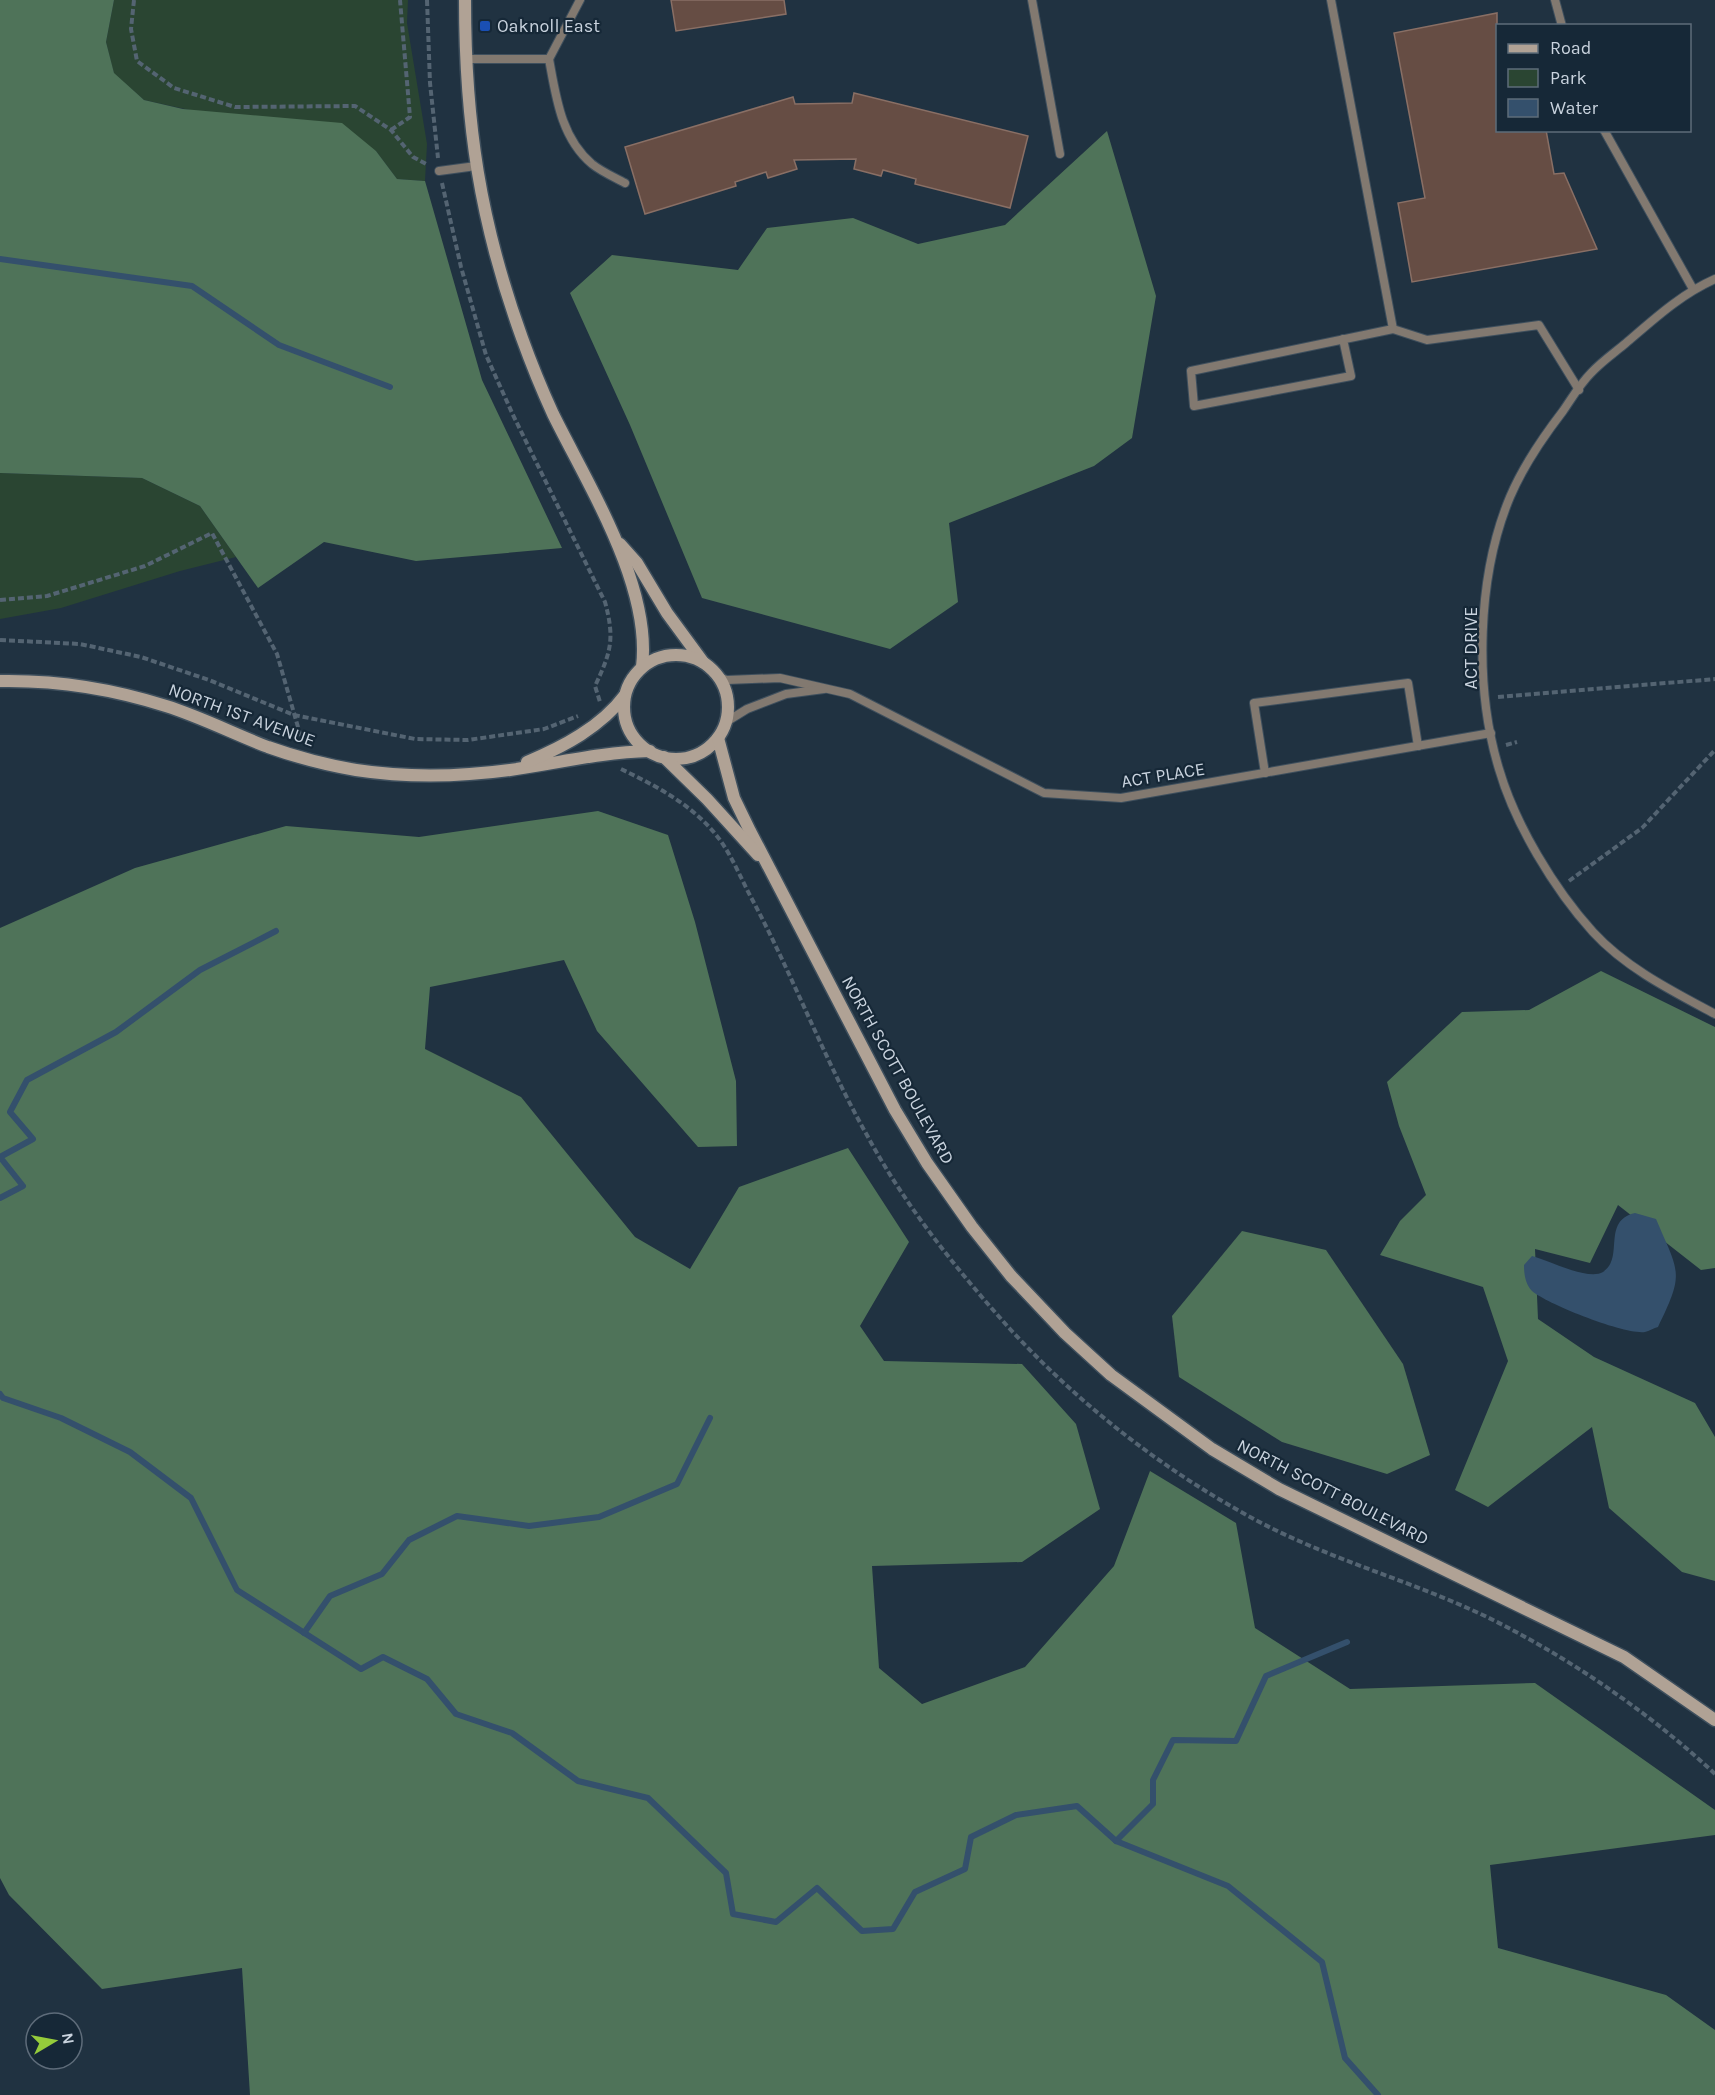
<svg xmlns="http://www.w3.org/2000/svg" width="1715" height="2095" viewBox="0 0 1715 2095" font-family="Karla,sans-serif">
	<rect width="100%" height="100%" fill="#203241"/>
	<g fill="#2a4532">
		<path d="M114,0H408L407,23L427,144L425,181L397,179L376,151L144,100L114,74L106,42Z"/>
		<path d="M0,473L142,478L200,506L236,557L180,571L61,608L0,619Z"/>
	</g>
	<g fill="#4f7359">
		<path d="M0,0H114L106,42L114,73L144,100L183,109L342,123L376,151L397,179L425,181L482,380L562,548L416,561L324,542L258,588L200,506L142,478L0,473Z"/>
		<path d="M1107,131L1156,296L1132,438L1094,466L949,523L958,602L890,649L702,598L630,425L570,293L612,255L738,270L767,228L853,218L918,244L1005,225Z"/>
		<path d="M598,811L668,835L695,922L736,1081L737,1146L698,1147L597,1031L564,960L430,987L425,1049L521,1097L635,1237L690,1269L739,1187L848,1148L909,1242L860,1326L884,1361L1022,1364L1076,1424L1100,1509L1022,1562L872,1566L879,1668L922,1704L1025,1667L1114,1566L1150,1471L1236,1523L1255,1628L1350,1689L1535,1683L1715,1810V1835L1490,1865L1498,1948L1666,1995L1715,2030V2095H250L242,1968L102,1989L9,1895L0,1878V928L135,868L286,826L419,837Z"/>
		<path d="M1601,971L1715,1027V1268L1701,1270L1618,1205L1590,1263L1535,1249L1538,1319L1594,1357L1695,1403L1715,1437V1581L1682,1572L1609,1508L1592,1427L1488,1507L1455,1490L1508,1361L1483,1287L1380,1255L1400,1221L1426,1195L1399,1126L1387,1082L1462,1012L1529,1010Z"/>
		<path d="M1242,1231L1326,1250L1403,1364L1430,1455L1387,1474L1282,1442L1179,1377L1172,1316Z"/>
	</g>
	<path fill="#34506c" d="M1635,1213L1656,1219C1679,1273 1685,1272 1658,1327C1654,1328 1649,1331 1645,1332C1625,1335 1547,1304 1532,1291C1525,1284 1524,1273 1524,1265L1532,1256C1548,1260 1588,1281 1603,1272C1625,1258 1601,1221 1635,1213Z"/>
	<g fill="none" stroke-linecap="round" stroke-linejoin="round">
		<g stroke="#34506c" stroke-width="6">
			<path d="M0,259L192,286L279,345L390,387"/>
			<path d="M0,1198L23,1186L0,1157L33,1139L10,1112L27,1080L116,1032L200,970L276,931"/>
			<path d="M0,1394L3,1398L61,1418L130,1452L191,1498L237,1590L361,1669L383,1657L427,1679L456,1714L512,1733L578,1781L648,1798L726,1873L733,1914L776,1922L817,1888L862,1931L893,1929L915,1892L965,1869L971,1837L1016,1815L1077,1806L1116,1841L1153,1804V1780L1173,1740L1236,1741L1266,1676L1347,1642"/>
			<path d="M304,1633L330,1596L382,1574L409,1540L457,1516L529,1526L599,1517L677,1484L710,1418"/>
			<path d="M1116,1841L1228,1886L1322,1962L1345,2058L1378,2095"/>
		</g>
	</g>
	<g fill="#664d44" stroke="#896f65" stroke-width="1.5">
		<path d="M671,0H784L786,14L676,31Z"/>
		<path d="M1497,13V130H1546L1554,174L1564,173L1597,249L1412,282L1398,203L1425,198L1394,33Z"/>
		<path d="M854,93L1028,136L1010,208L915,184L916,179L883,170L881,176L854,169L856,159L794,160L797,169L768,178L766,172L735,182L736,186L645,214L625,147L793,97L795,104L852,103Z"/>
	</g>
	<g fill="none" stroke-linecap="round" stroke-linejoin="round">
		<g stroke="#3e4f5d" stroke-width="10">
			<g id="lane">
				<path d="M1032,0L1060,154"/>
				<path d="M1331,0L1393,329L1427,340L1539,325L1579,390"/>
				<path d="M1555,0L1562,26"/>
				<path d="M465,59H549C556,97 561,138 592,164C602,172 614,177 625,183"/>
				<path d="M549,59L580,0"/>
				<path d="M1604,130L1693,289"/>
				<path d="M439,171L476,166"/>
				<path d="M1715,279C1681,294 1654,319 1626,343C1614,353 1601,362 1591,373C1580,384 1572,398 1563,411C1543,437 1523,466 1510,497C1477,576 1474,687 1499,769C1515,824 1554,889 1593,932C1626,968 1672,991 1715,1014"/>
				<path d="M1343,339L1351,376L1194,406L1191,371C1258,357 1325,343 1393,329"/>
				<path d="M718,677L727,680L780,678L850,694L1044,793L1121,798L1491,733"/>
				<path d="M726,722L747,709L786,694L824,689"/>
				<path d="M1265,773L1254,703L1408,683L1418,746"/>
			</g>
		</g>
		<g stroke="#3e4f5d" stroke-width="15">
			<g id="secondary">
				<path d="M465,0C465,123 480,222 522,338C531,363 542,390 553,414C588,485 652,586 642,667"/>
				<path d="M620,544L637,563L667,613L703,662"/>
				<circle cx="676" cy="707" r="52"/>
				<path d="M0,681C56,680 113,689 166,706C201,717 234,734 268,747C296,757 326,765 356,770C408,778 458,777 510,770C557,763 603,752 650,751"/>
				<path d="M718,738L734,798L750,831L895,1110L927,1163L972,1227L1011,1276L1065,1333L1111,1375L1212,1449L1279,1489L1624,1657L1715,1720"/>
				<path d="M664,757L707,799L758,855"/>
				<path d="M527,762C563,747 601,727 625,695"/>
			</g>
		</g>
		<g stroke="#546472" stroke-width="4" stroke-dasharray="6 3" stroke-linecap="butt">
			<path d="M134,0L131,29L137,61L174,88L235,107L355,106L391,130L413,157L428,165"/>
			<path d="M427,0L430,83L438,158"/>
			<path d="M391,130L410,117L400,0"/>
			<path d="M442,183L461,267L486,355L513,415L605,602C615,639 611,652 595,686L600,702"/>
			<path d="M0,600L47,596L145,566L212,533L277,654L302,741"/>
			<path d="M0,640L80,644L141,657L209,680L294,715L415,739L468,740L544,729L578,716"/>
			<path d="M1498,697L1715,679"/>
			<path d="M1506,745L1517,742"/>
			<path d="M621,769C658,787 695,806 720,840C733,858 742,881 753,901C794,978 825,1061 868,1137C906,1207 957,1270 1010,1329C1080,1405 1162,1469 1252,1518C1327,1559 1410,1580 1487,1617C1568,1657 1649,1712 1715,1774"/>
			<path d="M1569,881L1642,828L1715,750"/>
		</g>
		<use href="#lane" stroke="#827970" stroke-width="8"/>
		<use href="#secondary" stroke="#b0a295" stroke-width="12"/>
	</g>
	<rect fill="#1a4fb4" stroke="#162837" stroke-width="2" x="479" y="20" width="12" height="12" rx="3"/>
	<g text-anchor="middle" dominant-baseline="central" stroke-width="4.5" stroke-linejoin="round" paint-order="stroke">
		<g font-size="18" fill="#c9d3de" stroke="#162837" text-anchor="start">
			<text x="497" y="26">Oaknoll East</text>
		</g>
		<g font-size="18" fill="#c9d3de" stroke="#162837">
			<text transform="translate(1471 648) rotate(-90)">ACT DRIVE</text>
			<text transform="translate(242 715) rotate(20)">NORTH 1ST AVENUE</text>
			<text transform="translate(1163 775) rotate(-9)">ACT PLACE</text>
			<text transform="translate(898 1070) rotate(61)">NORTH SCOTT BOULEVARD</text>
			<text transform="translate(1333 1492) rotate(27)">NORTH SCOTT BOULEVARD</text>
		</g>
	</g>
	<rect x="1496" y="24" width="195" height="108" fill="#162837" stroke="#5e6c7a" stroke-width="1.5"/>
	<rect x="1508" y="44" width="30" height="9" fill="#b0a295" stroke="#5e6c7a" stroke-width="1.5"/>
	<text x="1550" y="54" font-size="18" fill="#c9d3de">Road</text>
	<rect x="1508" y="69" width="30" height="18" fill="#2a4532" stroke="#5e6c7a" stroke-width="1.5"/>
	<text x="1550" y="84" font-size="18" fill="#c9d3de">Park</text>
	<rect x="1508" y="99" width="30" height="18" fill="#34506c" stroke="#5e6c7a" stroke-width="1.5"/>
	<text x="1550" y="114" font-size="18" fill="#c9d3de">Water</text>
	<g transform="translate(54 2041) rotate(80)"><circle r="28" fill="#162837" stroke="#5e6c7a" stroke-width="1.5"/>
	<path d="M0-4.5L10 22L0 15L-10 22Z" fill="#95cc3b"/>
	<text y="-9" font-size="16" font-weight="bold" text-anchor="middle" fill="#c9d3de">N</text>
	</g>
</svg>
